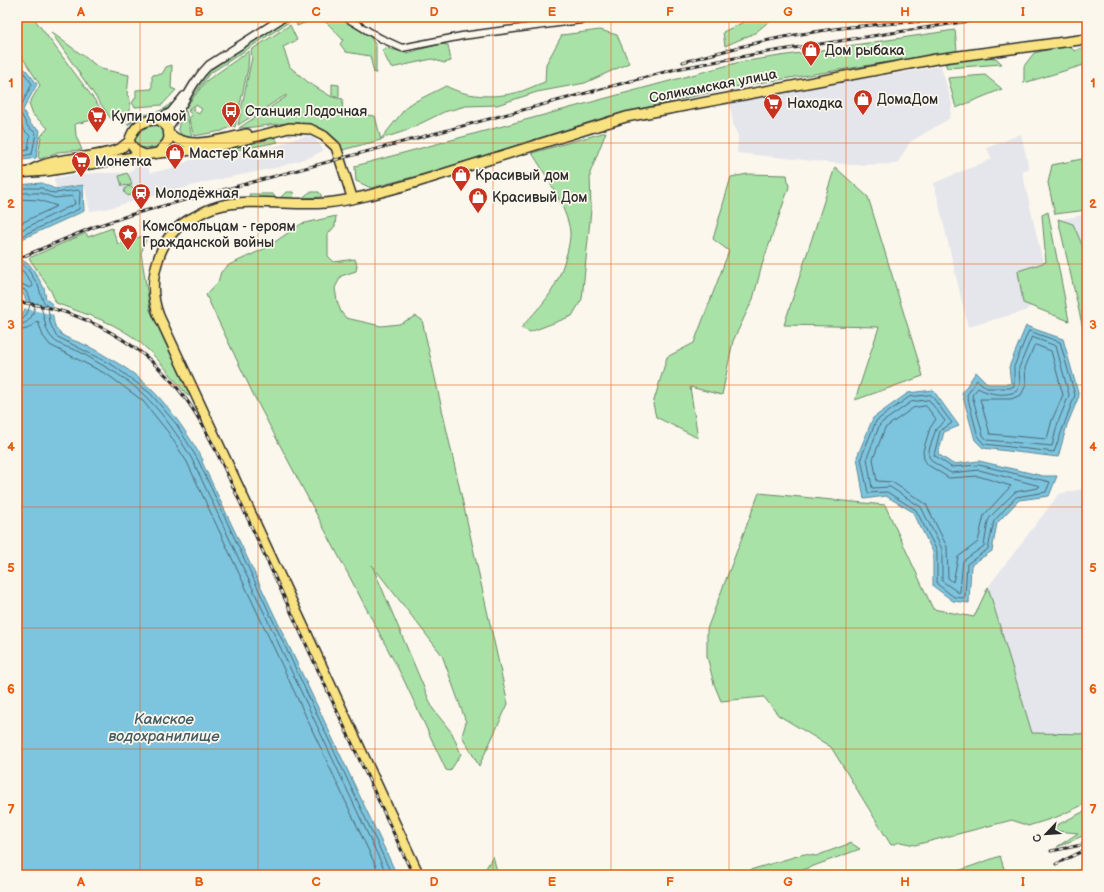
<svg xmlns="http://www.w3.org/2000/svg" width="1104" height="892" viewBox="0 0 1104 892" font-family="'Balsamiq Sans',sans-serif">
	<rect width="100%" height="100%" fill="#fbf7ec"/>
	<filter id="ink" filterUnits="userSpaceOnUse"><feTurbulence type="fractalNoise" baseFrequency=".025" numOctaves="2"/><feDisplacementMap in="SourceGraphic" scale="8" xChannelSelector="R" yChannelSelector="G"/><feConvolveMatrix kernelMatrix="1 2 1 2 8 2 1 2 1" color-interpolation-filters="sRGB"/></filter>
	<g filter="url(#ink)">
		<g fill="#e5e5ec">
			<path d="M941,66L952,104L950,118L910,142L897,164L852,165L737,153L738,136L734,127L729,102Z"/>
			<path d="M1021,134L1029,169L1022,171L1043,263L1047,293L1025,311L968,327L934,183L992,159L987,148Z"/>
			<path d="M307,136L314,138L324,150L313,156L279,167L206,182L105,209L90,211L84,184L56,188L54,178L96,173H130L136,165L146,161L150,173L172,168L191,160L219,156L281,145L292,139Z"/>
			<path d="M1087,214V326L1059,220Z"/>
			<path d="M1087,488V734L1032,733L988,587L1059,494Z"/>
		</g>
		<g fill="#a9e2a6" stroke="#6a8668">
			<path d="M17,17H33L99,106L101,118L75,124L76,136L82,150L58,152L40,159L38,157L41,136L48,128L33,115L29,104L40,85L17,49Z"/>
			<path d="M302,17H339L370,36L376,46V73H374L370,56L346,52L340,44L343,40C324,20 325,14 297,26L296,21Z"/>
			<path d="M754,17H774L755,33L725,46L723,32Z"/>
			<path d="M285,21L289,22L209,74L188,103L186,102L209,71Z"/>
			<path d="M290,25L297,40L283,47L290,67L309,83L332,97V84L339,85V97H333L343,99L342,112L375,116L381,140L342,150C337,143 332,135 326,131C304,115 264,128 239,128L286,97V95L238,125L252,57L251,50Z"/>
			<path d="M600,30L617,35L629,63L585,83L537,92L497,105L466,106L444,112L405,131L381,139L408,105L446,86C466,97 493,98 515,93C525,91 535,85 545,82L546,64L562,35Z"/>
			<path d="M955,30L957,51L734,87L609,116L435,171L371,188L356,181L355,166L740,62Z"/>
			<path d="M51,32L101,69L129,75L127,95L129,97C130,107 132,115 125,123L120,118L111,119Z"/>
			<path d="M440,44L448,45L451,61L444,63L432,59L391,68L382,50L386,48L407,53Z"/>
			<path d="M1067,45L1075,51L1087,45V64L1024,83V66L1034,53Z"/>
			<path d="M249,51L248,68L235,127L232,126L222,131L194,136L189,119L192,115L188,111L194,108L193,110L199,114L202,109L196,105L188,109L186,107L206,81Z"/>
			<path d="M982,57L996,58L1002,64L947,68L945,63Z"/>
			<path d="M172,65L171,88L176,90L162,105L135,107L132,103L136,97V90L152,89V75L162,74L166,67Z"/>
			<path d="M985,75L1002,89L956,108L948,78Z"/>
			<path d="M171,103L173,105L163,112L140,118L127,125C138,110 158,118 171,103Z"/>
			<path d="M185,110L186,111L192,137L183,136C174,129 181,118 185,110Z"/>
			<path d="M154,124L163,128L166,140L158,147L140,148L135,144L134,134L145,126Z"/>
			<path d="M606,132L590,173L591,210L582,299L572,316L530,332L521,328C529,318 539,309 547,298C558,284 569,253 570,236C572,216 543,170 532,153Z"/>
			<path d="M274,137L278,142L232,151L231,148L232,146Z"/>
			<path d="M1087,158V210L1055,214L1048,183L1052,165Z"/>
			<path d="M835,167L868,197L923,376L855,400L879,327L784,325Z"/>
			<path d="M127,173L130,178L132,185L122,186L119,176Z"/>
			<path d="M748,174L787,175L789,187L762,265L753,299L733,341L722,395L690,387L698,438L656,417L653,404L667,357L694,343L729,251L713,239L731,177Z"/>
			<circle cx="129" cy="191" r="4.5"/>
			<path d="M286,192H293L294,199L280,198Z"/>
			<path d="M310,192H319L322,197L302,198Z"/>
			<path d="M249,194H272L276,197L273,200L251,199Z"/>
			<path d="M1048,212L1069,321L1023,303L1018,271L1046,262L1042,215Z"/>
			<path d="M336,216L335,226L328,234V256L334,262L355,259L357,265L356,271L341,276L335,288L337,301L341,312L346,318L381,326L399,324L416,316L422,320L508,704L479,766L462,736L466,722L442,655L372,565L433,709L452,733L461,754L450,771L446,770L402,676L254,396L206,295L218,282L221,272L229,265L266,248L301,224Z"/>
			<path d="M1058,219L1073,224L1087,256V346Z"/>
			<path d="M112,228L118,244L143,236L146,240L141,253L150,310L190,395L188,396C169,373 149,345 122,330C102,318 78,312 56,303L51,291L29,258L86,233L88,237Z"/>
			<path d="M759,493L885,505L933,609L974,617L988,587L1032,733L1087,734V803L1057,817L1028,826L1012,820L915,845L900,842L891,845L831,747L778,715L764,697L721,701L714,684L707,656V629Z"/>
			<path d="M1087,810V834L1057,847L1078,833L1047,830Z"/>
			<path d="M851,843L860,849L789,875H753L750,870L804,854L816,856Z"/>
			<path d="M493,856L498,875H484L485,870Z"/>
			<path d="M1000,856L1006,875H947Z"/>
			<path d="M1087,867V875H1064Z"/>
		</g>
		<g fill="#7dc4de" stroke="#5c8796">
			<path d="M17,63L27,71L37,84L23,110L31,125L40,130L36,158L17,161Z"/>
			<path d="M42,183L55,189L83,185L84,211L22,239L17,244V185Z"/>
			<path d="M17,250L22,260L30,265L36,274L44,288L46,299L52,304C53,313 52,327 60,333C66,339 77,341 85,345C95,349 105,356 114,361C155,384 180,421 203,460L202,462L397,875H17V315H22C27,306 29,295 17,291Z"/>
			<path d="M1026,326L1063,339L1079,396L1067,425L1058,457L983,448L975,440L962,393L976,372L988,384H1011L1009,367Z"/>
			<path d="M933,390L959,426L944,432L938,454L953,464L979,461L1043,476H1057L1049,496L1019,500L997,523L992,551L971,565L969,603L953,601L933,586V552L913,512L886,496L864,499L857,457L873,418L908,393Z"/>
		</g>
		<path fill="#fbf7ec" d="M24,301L54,307L55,315L23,308Z"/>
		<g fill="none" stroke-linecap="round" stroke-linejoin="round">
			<g stroke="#4c6873" stroke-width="1">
				<path d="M17,68L25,74L32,84L19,110L28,127L36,133L32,154L17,157"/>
				<path d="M17,117L24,130L30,136L28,150L17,152"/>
				<path d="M17,188H42L48,192L55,193L78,190L80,192L79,209L17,238"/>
				<path d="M17,193H41L55,198L73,196L75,204L17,232"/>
				<path d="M17,199L39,200L57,206L17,225"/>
				<path d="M17,259L20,264L27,268L38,285L43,301L48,307L50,323L56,336L114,366L150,393L177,425L198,460L392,875"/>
				<path d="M17,268L24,272L33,286L30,288L17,282"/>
				<path d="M17,287L25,290C32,300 31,310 23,319H17"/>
				<path d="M17,324C29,326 34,314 35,304L38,303C47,315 42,328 53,339C59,346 72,348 80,352C88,356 96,362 104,366C145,388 170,421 193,461L387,875"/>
				<path d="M17,331L27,329L38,321L43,336L50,345L108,375L143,401L168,432L187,462L380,875"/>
				<path d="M1029,331L1060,342L1075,395L1054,452L984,444L978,437L967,395L977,380L987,388H1010L1014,386V367Z"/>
				<path d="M1032,337L1056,346L1069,395L1058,422L1052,446L987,440L983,435L972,395L978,388C987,394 1006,397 1017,391L1020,384L1019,368Z"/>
				<path d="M1036,345L1051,351L1063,395L1052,420L1047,439L990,434L980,399H1011L1021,395L1026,385L1025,368L1034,346Z"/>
				<path d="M931,395L952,423L940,431L934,455L951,467L979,465L1050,482L1046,492L1016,497L994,521L988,549L967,564L965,596L963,598L954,597L937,584V551L916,510L887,492L868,493L861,458L876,421L909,397Z"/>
				<path d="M929,400L945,421L936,429L929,450V457L933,462L951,473L979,470L1040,486L1038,488L1015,492L991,516L988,521L984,546L963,561L960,591L959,593L942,581V549L921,507L890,487L872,488L867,458L880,424L911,402Z"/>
				<path d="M926,406L936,419L930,428L923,451L924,459L928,465L949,478L978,476L1011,486L984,515L978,542L958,557L953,582L948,578L947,547L926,504L892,482L877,481L873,459L885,428L913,408Z"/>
			</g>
			<g stroke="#2b2b2b" stroke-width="9">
				<path id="minor" d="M345,17L380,38L402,48L462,36L603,17"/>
			</g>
			<g stroke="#2b2b2b" stroke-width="10">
				<g id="tertiary">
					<path d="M156,120L171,112L184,96"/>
					<path d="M168,128C183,107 190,84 209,65L284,17"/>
				</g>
			</g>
			<g stroke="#2b2b2b" stroke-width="12">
				<g id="primary">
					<path d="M170,134C188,152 224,138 247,134"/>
					<path d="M158,153L195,150L227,144L289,128L310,129L324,136L336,147L352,197"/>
					<path d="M30,171C56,156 88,160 117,150C121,149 125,144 129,142"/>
					<path d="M17,173L47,171L158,153L167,143L169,138L168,128L160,120C143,119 133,126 129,142L136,151L145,155"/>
					<path d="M419,875L159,316C151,295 152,277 159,257C165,239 177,225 194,217C201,213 208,209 216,207C248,197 291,206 325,203C355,200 385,191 414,183L626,117L936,59L1087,39"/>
				</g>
			</g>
			<use href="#minor" stroke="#fbf7ec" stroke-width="6"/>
			<use href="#tertiary" stroke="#fbf7ec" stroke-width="7"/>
			<use href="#primary" stroke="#f8e281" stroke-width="9"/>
			<g stroke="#2b2b2b" stroke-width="3">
				<g id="rail">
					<path d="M683,62C724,51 766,39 808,33C853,25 899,23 945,20"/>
					<path d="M17,259L94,227L133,214L676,69L756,54L995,17"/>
					<path d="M17,302C82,309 143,343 183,395C198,415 210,438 221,461L413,875"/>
					<path d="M1051,851L1087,844"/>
					<path d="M1056,864L1087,849"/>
				</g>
			</g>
			<use href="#rail" stroke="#fbf7ec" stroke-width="1.5" stroke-dasharray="4.5" stroke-linecap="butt"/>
		</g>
	</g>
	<path fill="none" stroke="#e8590c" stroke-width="1" stroke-opacity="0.55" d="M140,17V875M258,17V875M375,17V875M493,17V875M611,17V875M729,17V875M846,17V875M964,17V875M17,143H1087M17,264H1087M17,385H1087M17,507H1087M17,628H1087M17,749H1087"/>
	<defs>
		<g id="shop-pin" transform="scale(1)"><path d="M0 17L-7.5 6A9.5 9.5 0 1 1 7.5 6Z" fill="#c8321e" stroke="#fbf7ec"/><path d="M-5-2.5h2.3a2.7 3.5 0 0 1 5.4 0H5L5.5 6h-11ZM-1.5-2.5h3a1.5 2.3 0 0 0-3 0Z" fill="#fff"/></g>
		<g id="supermarket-pin" transform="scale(1)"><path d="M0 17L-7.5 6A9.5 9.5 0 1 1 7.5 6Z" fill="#c8321e" stroke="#fbf7ec"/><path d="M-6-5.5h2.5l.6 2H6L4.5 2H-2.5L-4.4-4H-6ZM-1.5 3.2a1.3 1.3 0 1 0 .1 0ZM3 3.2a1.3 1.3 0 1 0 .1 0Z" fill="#fff"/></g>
		<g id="bus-pin" transform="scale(1)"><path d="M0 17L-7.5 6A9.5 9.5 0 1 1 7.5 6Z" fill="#c8321e" stroke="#fbf7ec"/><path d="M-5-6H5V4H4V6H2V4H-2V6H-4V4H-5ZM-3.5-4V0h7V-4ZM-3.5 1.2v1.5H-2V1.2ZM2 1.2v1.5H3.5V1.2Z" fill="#fff"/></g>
		<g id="station-pin" transform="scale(1)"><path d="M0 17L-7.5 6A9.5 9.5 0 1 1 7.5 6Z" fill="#c8321e" stroke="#fbf7ec"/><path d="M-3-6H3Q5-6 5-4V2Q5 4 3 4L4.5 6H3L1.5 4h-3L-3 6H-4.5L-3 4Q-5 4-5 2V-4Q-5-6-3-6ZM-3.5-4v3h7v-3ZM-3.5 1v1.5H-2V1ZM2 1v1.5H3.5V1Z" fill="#fff"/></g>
		<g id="sight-pin" transform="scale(1)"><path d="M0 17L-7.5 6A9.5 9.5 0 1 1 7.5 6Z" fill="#c8321e" stroke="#fbf7ec"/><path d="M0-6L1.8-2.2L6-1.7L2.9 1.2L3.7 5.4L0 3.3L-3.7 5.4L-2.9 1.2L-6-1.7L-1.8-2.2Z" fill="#fff"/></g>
	</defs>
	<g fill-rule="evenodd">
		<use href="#shop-pin" x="811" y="50"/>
		<use href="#shop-pin" x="863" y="99"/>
		<use href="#supermarket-pin" x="773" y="103"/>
		<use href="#bus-pin" x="231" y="111"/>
		<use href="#supermarket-pin" x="97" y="116"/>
		<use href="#shop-pin" x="175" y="153"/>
		<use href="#supermarket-pin" x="81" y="161"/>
		<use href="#shop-pin" x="461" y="175"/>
		<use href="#station-pin" x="141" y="193"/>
		<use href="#shop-pin" x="478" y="197"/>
		<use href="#sight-pin" x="128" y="234"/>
	</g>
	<g text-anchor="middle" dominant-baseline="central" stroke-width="3.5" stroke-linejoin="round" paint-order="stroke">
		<g font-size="14" fill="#2b2b2b" stroke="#fbf7ec" text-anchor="start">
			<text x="825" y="50">Дом рыбака</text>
			<text x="877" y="99">ДомаДом</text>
			<text x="787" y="103">Находка</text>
			<text x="245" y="111">Станция Лодочная</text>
			<text x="111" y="116">Купи домой</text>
			<text x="189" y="153">Мастер Камня</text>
			<text x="95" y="161">Монетка</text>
			<text x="475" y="175">Красивый дом</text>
			<text x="155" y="193">Молодёжная</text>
			<text x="492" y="197">Красивый Дом</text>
			<text x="142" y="226">Комсомольцам - героям<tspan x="142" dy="16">Гражданской войны</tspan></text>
		</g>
		<g font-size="14" fill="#2b2b2b" stroke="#fbf7ec">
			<text transform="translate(713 86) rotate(-11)">Соликамская улица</text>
		</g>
		<g font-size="15" font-style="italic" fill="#445961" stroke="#fbf7ec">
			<text x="164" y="719">Камское<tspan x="164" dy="17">водохранилище</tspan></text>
		</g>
	</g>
	<rect width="1104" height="892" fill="none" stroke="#fbf7ec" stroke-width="44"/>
	<g transform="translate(1046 834) rotate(245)" stroke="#fbf7ec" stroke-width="3" paint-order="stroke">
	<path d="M0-3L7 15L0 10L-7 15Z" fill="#2b2b2b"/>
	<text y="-6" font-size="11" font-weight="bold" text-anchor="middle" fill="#2b2b2b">С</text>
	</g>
	<rect x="22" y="22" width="1060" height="848" fill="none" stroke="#e8590c" stroke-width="1.5"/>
	<g font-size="13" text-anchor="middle" font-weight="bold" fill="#e8590c">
		<text x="81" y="16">A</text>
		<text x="199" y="16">B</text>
		<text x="316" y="16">C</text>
		<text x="434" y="16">D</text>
		<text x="552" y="16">E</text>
		<text x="670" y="16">F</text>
		<text x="788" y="16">G</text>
		<text x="905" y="16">H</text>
		<text x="1023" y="16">I</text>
		<text x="11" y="87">1</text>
		<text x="1093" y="87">1</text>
		<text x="11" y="208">2</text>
		<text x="1093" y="208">2</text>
		<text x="11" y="329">3</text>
		<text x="1093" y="329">3</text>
		<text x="11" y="451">4</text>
		<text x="1093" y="451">4</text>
		<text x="11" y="572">5</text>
		<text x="1093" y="572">5</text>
		<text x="11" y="693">6</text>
		<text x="1093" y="693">6</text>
		<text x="11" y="814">7</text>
		<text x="1093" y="814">7</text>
		<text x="81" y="886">A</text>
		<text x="199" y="886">B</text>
		<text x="316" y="886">C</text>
		<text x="434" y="886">D</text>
		<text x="552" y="886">E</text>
		<text x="670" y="886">F</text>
		<text x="788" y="886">G</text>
		<text x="905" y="886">H</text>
		<text x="1023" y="886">I</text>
	</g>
</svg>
